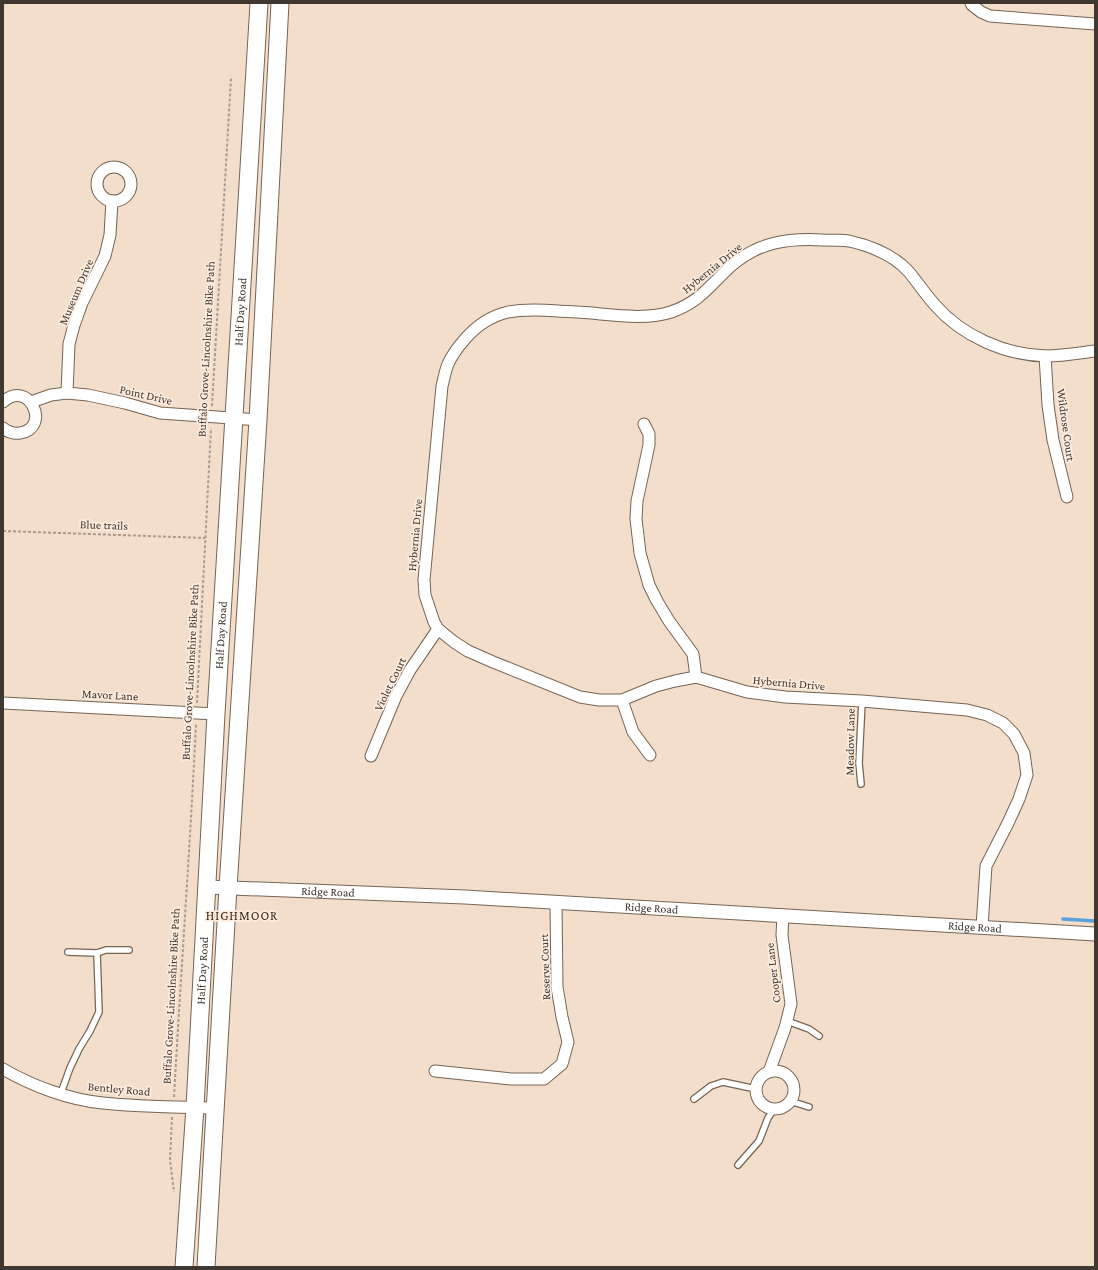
<svg xmlns="http://www.w3.org/2000/svg" width="1098" height="1270" viewBox="0 0 1098 1270" font-family="'Crimson Pro',serif">
	<rect width="100%" height="100%" fill="#f3decc"/>
	<g fill="none" stroke-linecap="round" stroke-linejoin="round">
		<path stroke="#5aa2db" stroke-width="3.5" d="M1063,919L1095,921"/>
		<g stroke="#766454" stroke-width="8">
			<g id="service">
				<path d="M861,784L859,763L862,701"/>
				<path d="M68,952L97,953"/>
				<path d="M787,1021L809,1029L819,1036"/>
				<path d="M61,1093L70,1068L79,1049L90,1031L99,1012L97,953L106,950H129"/>
				<path d="M694,1099L711,1086L723,1082L756,1089"/>
				<path d="M790,1101L809,1107"/>
				<path d="M738,1165L759,1141L768,1118L774,1109"/>
			</g>
		</g>
		<g stroke="#766454" stroke-width="13">
			<g id="minor">
				<path d="M971,3L972,5L981,12L990,16L1095,24"/>
				<circle cx="114" cy="184" r="17"/>
				<path d="M1045,356L1048,405L1053,440L1067,497"/>
				<path d="M67,393L69,344L74,325L82,303L105,256L110,235L112,201"/>
				<path d="M3,402C29,378 52,428 20,433C13,434 8,432 3,428"/>
				<path d="M31,402L51,395L67,393L88,395L125,403L160,413L258,420"/>
				<path d="M644,424L649,434V445L637,501L636,519L640,553L649,585L657,601L669,621L693,654L696,677"/>
				<path d="M622,700L633,732L650,755"/>
				<path d="M3,703L216,714"/>
				<path d="M371,756L396,696L410,670L438,629"/>
				<path d="M982,927L986,866L1008,823L1019,799L1027,775L1024,753L1014,734L1003,723L987,715L967,710L862,701L785,697L747,692L696,677L675,681L656,686L622,700H599L580,697L493,662L468,651L454,642L438,629L434,622L425,595L424,580L442,386C444,379 445,371 448,364C452,355 458,347 465,339C492,308 520,308 558,311C572,312 586,312 600,314C621,316 651,319 671,312C700,302 710,285 731,266C758,242 788,238 823,240C831,240 841,240 849,241C871,246 894,255 909,272C918,283 926,295 935,305C962,336 1005,355 1046,356C1062,356 1079,353 1095,351"/>
				<path d="M3,1069C32,1086 70,1100 103,1103C140,1107 178,1107 216,1108"/>
				<path d="M435,1071L511,1079H544L562,1064L568,1042L562,1017L557,987L556,902"/>
				<circle cx="775" cy="1090" r="19"/>
				<path d="M769,1072L785,1028L791,1004L782,935L783,915"/>
			</g>
		</g>
		<g stroke="#766454" stroke-width="15">
			<g id="tertiary">
				<path id="s1" d="M207,887L465,897L1095,934"/>
			</g>
		</g>
		<g stroke="#766454" stroke-width="19">
			<g id="primary">
				<path id="s2" d="M184,1267L195,1107L216,714L259,3"/>
				<path d="M206,1267L228,888L258,420L280,3"/>
			</g>
		</g>
		<g stroke="#aa9b8d" stroke-width="2" stroke-dasharray="3 2" stroke-linecap="butt">
			<path d="M212,406L231,78"/>
			<path d="M3,531L205,538"/>
			<path d="M197,703L211,428"/>
			<path d="M174,1097C181,972 190,848 196,724"/>
			<path d="M172,1117L170,1160L174,1192"/>
		</g>
		<use href="#service" stroke="#fff" stroke-width="5.5"/>
		<use href="#minor" stroke="#fff" stroke-width="11"/>
		<use href="#tertiary" stroke="#fff" stroke-width="13"/>
		<use href="#primary" stroke="#fff" stroke-width="17"/>
	</g>
	<g text-anchor="middle" dominant-baseline="central" stroke-width="3.5" stroke-linejoin="round" paint-order="stroke">
		<g font-size="12" fill="#3f3730" stroke="#fdecde">
			<text transform="translate(712 268) rotate(-39)">Hybernia Drive</text>
			<text transform="translate(76 292) rotate(-67)">Museum Drive</text>
			<text stroke="none"><textPath href="#s2" startOffset="957">Half Day Road</textPath></text>
			<text transform="translate(206 349) rotate(-87)">Buffalo Grove-Lincolnshire Bike Path</text>
			<text transform="translate(146 395) rotate(13)">Point Drive</text>
			<text transform="translate(1066 425) rotate(82)">Wildrose Court</text>
			<text transform="translate(104 525) rotate(2)">Blue trails</text>
			<text transform="translate(415 535) rotate(-85)">Hybernia Drive</text>
			<text stroke="none"><textPath href="#s2" startOffset="633">Half Day Road</textPath></text>
			<text transform="translate(190 672) rotate(-87)">Buffalo Grove-Lincolnshire Bike Path</text>
			<text transform="translate(789 683) rotate(5)">Hybernia Drive</text>
			<text transform="translate(390 684) rotate(-64)">Violet Court</text>
			<text transform="translate(110 695) rotate(3)">Mavor Lane</text>
			<text transform="translate(850 742) rotate(-89)">Meadow Lane</text>
			<text stroke="none"><textPath href="#s1" startOffset="121">Ridge Road</textPath></text>
			<text stroke="none"><textPath href="#s1" startOffset="445">Ridge Road</textPath></text>
			<text stroke="none"><textPath href="#s1" startOffset="769">Ridge Road</textPath></text>
			<text transform="translate(545 967) rotate(-92)">Reserve Court</text>
			<text stroke="none"><textPath href="#s2" startOffset="297">Half Day Road</textPath></text>
			<text transform="translate(773 973) rotate(-97)">Cooper Lane</text>
			<text transform="translate(171 996) rotate(-87)">Buffalo Grove-Lincolnshire Bike Path</text>
			<text transform="translate(119 1089) rotate(5)">Bentley Road</text>
		</g>
		<g font-size="13" letter-spacing="1" fill="#3a2b1c" stroke="#fdecde">
			<text x="242" y="915">HIGHMOOR</text>
		</g>
	</g>
	<rect width="1098" height="1270" fill="none" stroke="#3f3730" stroke-width="8"/>
</svg>
